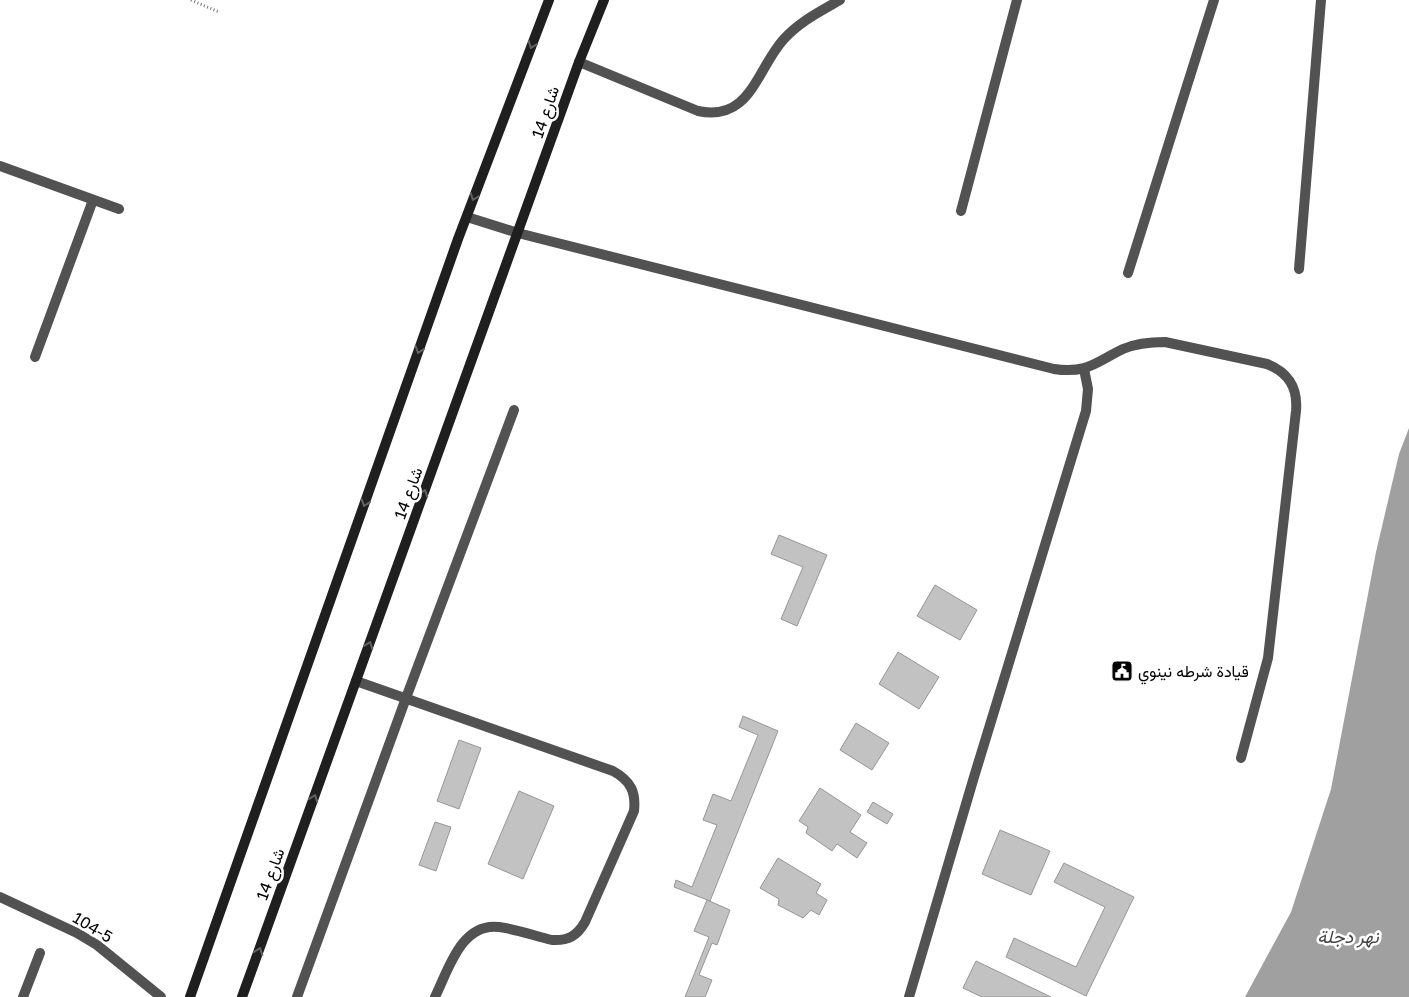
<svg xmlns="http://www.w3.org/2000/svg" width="1409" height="997" viewBox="0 0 1409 997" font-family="'Golos Text',Vazirmatn,sans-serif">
	<rect width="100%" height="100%" fill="#fff"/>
	<path fill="#a0a0a0" d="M1409,428V997H1245L1291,912L1331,789L1376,552L1399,454Z"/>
	<g fill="#c2c2c2" stroke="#969696">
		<path d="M779,535L827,555L797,626L781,619L803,567L771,554Z"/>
		<path d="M935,585L977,610L960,640L917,616Z"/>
		<path d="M898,652L939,677L919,709L879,684Z"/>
		<path d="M743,716L778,731L710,901L674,887L676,880L692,887L717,825L703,820L713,794L731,801L758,735L739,727Z"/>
		<path d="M856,723L889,743L872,770L840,750Z"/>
		<path d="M459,740L481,748L459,809L437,801Z"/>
		<path d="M820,788L861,815L850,832L867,843L857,858L837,844L832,851L806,833L808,827L799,821Z"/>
		<path d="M519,791L554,806L523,879L488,864Z"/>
		<path d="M873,802L893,814L887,824L867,812Z"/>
		<path d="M435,822L451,827L436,871L419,865Z"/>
		<path d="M1000,830L1050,851L1031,895L982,874Z"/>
		<path d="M778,858L821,884L816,893L827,900L819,915L811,910L803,918L778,905L779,899L760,888Z"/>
		<path d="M1064,863L1134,897L1086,996L1006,957L1014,938L1076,967L1105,907L1054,882Z"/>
		<path d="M707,900L730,910L717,945L712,943L699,975L712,980L705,997H685L709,937L694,931Z"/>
		<path d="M976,961L1051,997H982L963,988Z"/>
	</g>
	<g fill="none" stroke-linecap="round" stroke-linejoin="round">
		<path stroke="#747474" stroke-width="3" stroke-dasharray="1 2.5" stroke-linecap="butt" d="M191,0L219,12"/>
		<g stroke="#525252" stroke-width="10">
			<path d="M579,62L698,111C750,122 756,71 783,40C799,22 819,12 840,0"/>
			<path d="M0,166L119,209"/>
			<path d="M961,211L1017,0"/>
			<path d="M467,217L518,233L1054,369C1087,374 1096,362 1123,349C1137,343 1150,342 1165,342L1267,364C1289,373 1298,388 1296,411L1268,658L1241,758"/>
			<path d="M1299,269L1321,0"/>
			<path d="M1128,273L1214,0"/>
			<path d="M35,357L93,200"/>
			<path d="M356,681L613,771C631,781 636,792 634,811L585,922C577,936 568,941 552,940C535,936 516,929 499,927C461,922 448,971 435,997"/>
			<path d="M23,997L40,953"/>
			<path d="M297,997L406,698L514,410"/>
			<path d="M909,997L974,777L1086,411L1088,389L1084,369"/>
		</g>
		<path stroke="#525252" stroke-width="10" d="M0,897L77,933L97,945L161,997"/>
		<g stroke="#1f1f1f" stroke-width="10">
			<path d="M190,997L458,239L549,0"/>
			<path d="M242,997L579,62L604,0"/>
		</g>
	</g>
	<defs><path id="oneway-chevron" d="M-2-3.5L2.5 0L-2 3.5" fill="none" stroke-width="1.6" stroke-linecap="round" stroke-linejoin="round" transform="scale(1.25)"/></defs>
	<g stroke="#626262">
		<use href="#oneway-chevron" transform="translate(532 45) rotate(111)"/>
		<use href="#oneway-chevron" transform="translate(474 197) rotate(111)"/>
		<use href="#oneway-chevron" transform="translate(419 350) rotate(109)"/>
		<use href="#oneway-chevron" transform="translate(424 493) rotate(-70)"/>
		<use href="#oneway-chevron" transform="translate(365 503) rotate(109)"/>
		<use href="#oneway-chevron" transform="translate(369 645) rotate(-70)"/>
		<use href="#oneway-chevron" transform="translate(314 798) rotate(-70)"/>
		<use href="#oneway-chevron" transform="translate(259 951) rotate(-70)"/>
	</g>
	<defs>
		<g id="civic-square" transform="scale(1.125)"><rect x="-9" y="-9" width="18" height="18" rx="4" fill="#000" stroke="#fff"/><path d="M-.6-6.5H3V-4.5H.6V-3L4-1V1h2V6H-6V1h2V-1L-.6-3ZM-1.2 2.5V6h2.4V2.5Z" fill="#fff"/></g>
	</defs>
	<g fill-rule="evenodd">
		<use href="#civic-square" x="1122" y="671"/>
	</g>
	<g text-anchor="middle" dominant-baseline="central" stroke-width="5" stroke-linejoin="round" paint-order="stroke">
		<g font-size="16" fill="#000" stroke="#fff">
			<text transform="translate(545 112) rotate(-71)">شارع 14</text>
			<text transform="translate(408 493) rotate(-70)">شارع 14</text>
			<text transform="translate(270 874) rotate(-70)">شارع 14</text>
			<text transform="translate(93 927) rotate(31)">104-5</text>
		</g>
		<g font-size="16" fill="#000" stroke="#fff" text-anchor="start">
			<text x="1138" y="671">قيادة شرطه نينوي</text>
		</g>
		<g font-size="18" font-style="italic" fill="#414141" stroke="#fff">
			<text x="1348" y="936">نهر دجلة</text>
		</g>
	</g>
</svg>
